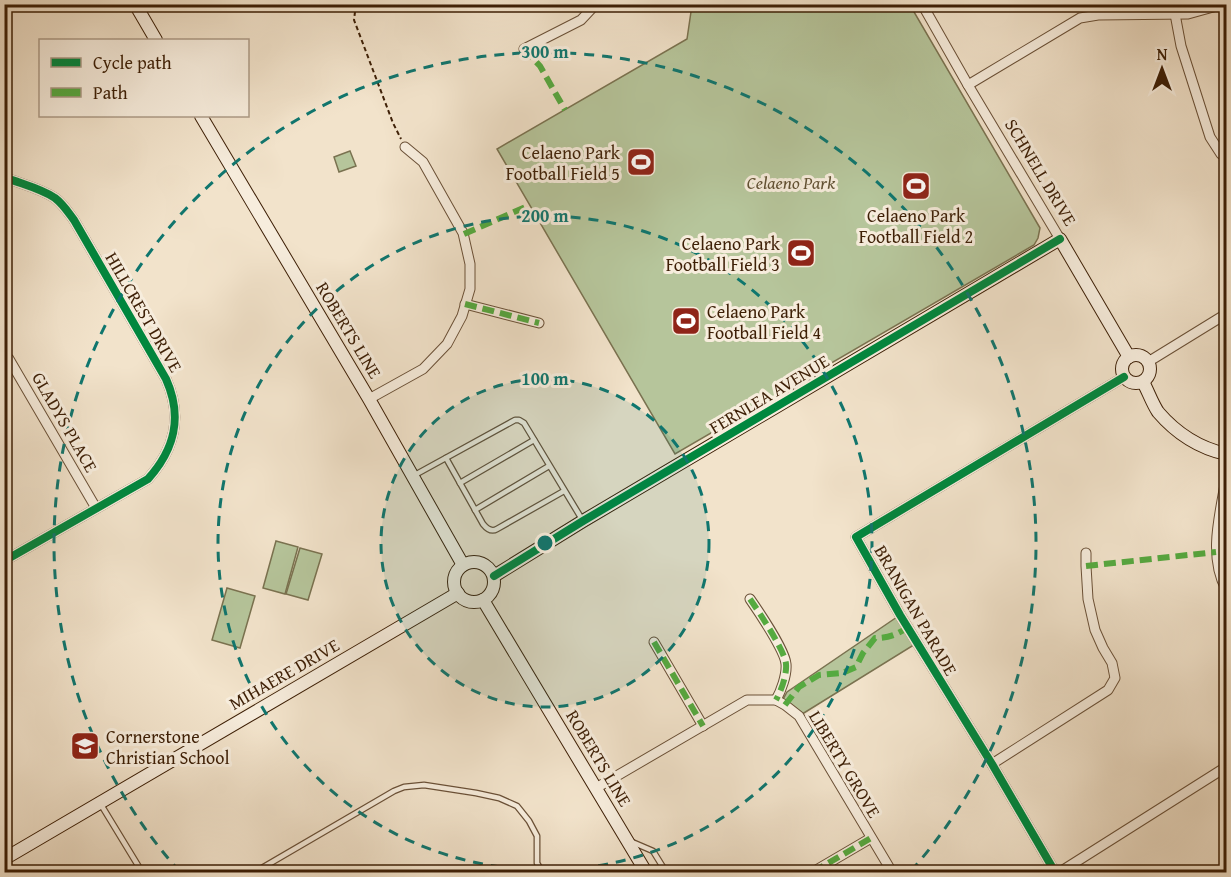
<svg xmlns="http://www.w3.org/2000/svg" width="1231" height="877" viewBox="0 0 1231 877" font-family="'Gentium Book Plus',serif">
	<rect width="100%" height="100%" fill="#f2e3cb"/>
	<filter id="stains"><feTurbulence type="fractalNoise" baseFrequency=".00333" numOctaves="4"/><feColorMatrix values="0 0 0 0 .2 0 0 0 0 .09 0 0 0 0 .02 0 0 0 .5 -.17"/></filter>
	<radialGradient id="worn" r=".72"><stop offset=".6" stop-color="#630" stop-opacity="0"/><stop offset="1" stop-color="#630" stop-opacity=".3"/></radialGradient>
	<g fill="#b6c59b" stroke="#7a7250" stroke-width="1.5">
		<path d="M692,5H910L1040,228L1038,238L1034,245L675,454L497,149L687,39Z"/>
		<path d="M350,151L356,166L339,172L334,157Z"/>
		<path d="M276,541L298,547L285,594L263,588Z"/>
		<path d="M300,548L322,554L308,600L286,594Z"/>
		<path d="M227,588L255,596L240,648L212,640Z"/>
		<path d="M900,615L917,643L799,716L781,703L787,692Z"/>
	</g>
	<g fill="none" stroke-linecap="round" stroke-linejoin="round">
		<g stroke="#6a5037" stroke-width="7">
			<g id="lane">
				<path d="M446,458L483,524C487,529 492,532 497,529L564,491"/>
				<path d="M413,476L515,420H519L524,423L583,521"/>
				<path d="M460,483L534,440"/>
				<path d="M475,510L549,466"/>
				<path d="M100,803L142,872"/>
				<path d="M632,842L653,851L666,872"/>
				<path d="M255,872L394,791L404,787L424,785L476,793L499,798L517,806L529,821L537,836V863L542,872"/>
			</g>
		</g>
		<g stroke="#6a5037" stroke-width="11">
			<g id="street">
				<path d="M922,4L968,85L1060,239"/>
				<path d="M1175,14L1181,46L1210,137L1221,154L1226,157"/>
				<path d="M524,49L581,20L596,4"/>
				<path d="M968,85L1080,18L1098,15L1188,14L1224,4"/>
				<path d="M4,177C21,184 40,188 55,198C63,204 68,212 74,220L166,379C183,417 175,449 148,479L4,561"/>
				<path d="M465,304L539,323"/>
				<path d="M4,354L9,359L96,508"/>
				<path d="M1148,362L1226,314"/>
				<path d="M369,399L423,369L447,344L462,316L470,289V264L463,233L423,162L405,147"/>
				<path d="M1226,479C1220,514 1208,556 1226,589"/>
				<path d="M750,599C759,612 785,651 786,664C787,675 781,691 776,700"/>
				<path d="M654,642L703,726"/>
				<path d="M992,764L1108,690L1115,678L1112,663L1103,648L1095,630L1088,599L1086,566V553"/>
				<path d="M596,788L747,700H776L785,705L799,716L892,872"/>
				<path d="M813,872L871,838"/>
				<path d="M1055,872L992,764L900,615L856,537L1124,377"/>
				<path d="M1060,872L1226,767"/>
			</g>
		</g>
		<g stroke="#3d1f06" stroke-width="14">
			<g id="secondary">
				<path d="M135,4L156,40"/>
				<path d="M201,116L369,399L463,565"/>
				<circle cx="1136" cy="369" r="14"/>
				<path d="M1143,382C1148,391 1152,403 1158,412C1176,433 1199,448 1226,454"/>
				<circle cx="474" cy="582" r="20"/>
				<path d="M494,576L583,521L1060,239L1129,357"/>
				<path d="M483,600L646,872"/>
				<path d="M4,859L458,593"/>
			</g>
		</g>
		<path stroke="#3d1f06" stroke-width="2" stroke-dasharray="4.5 3" stroke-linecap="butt" d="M356,4L354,20L393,123L401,139"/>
		<use href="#lane" stroke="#f7eddd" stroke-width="4.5"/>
		<use href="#street" stroke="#f7eddd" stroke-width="9"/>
		<use href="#secondary" stroke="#f7eddd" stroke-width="12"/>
		<g stroke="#55aa40" stroke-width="6" stroke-dasharray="12 6" stroke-linecap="butt">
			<path d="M524,49L540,66L565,110"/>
			<path d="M464,234L530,205"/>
			<path d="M465,304L539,323"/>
			<path d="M1086,566L1216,552"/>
			<path d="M750,599C759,612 785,651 786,664C787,675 781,691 776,700"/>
			<path d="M654,642L703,726"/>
			<path d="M785,705L799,687L819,675L842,673L856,667L863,653L875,638C888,638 896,635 907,628"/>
			<path d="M813,872L871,838"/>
		</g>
		<g stroke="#f7eddd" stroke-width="11">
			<g id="cycleway">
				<path d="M4,177C21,184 40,188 55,198C63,204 68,212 74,220L166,379C183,417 175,449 148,479L4,561"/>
				<path d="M494,576L583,521L1060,239"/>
				<path d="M1055,872L992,764L900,615L856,537L1124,377"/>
			</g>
		</g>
		<use href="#cycleway" stroke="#00873e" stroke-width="8"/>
	</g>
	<circle cx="545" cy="543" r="164" fill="#0f766e" fill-opacity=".12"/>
	<g fill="none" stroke="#0f766e" stroke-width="3" stroke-dasharray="10 8">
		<circle cx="545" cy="543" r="164"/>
		<circle cx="545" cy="543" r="327"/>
		<path d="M180 872A491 491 0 1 1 910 872"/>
	</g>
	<defs>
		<g id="stadium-square" transform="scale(1.5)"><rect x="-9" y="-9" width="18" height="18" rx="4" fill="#8f2418" stroke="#f7eddd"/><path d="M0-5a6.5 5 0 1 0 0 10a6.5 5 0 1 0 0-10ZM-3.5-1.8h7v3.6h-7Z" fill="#fff"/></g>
		<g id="school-square" transform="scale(1.5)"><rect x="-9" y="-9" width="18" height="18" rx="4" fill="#8f2418" stroke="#f7eddd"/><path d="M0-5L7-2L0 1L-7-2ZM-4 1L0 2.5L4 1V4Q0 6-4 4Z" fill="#fff"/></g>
	</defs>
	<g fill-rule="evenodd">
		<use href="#stadium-square" x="641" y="162"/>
		<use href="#stadium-square" x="916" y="186"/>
		<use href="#stadium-square" x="801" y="253"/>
		<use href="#stadium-square" x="686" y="321"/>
		<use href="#school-square" x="85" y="746"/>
	</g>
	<g text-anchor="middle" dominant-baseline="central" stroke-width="6" stroke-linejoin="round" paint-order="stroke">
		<g font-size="18" fill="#3d1f06" stroke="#f7eddd" text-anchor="end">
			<text x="620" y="152">Celaeno Park<tspan x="620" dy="21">Football Field 5</tspan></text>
			<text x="916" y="215" text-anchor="middle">Celaeno Park<tspan x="916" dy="21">Football Field 2</tspan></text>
			<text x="780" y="243">Celaeno Park<tspan x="780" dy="21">Football Field 3</tspan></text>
			<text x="707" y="311" text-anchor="start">Celaeno Park<tspan x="707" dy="21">Football Field 4</tspan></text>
			<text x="106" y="736" text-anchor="start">Cornerstone<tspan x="106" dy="21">Christian School</tspan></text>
		</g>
		<g font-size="18" fill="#3d1f06" stroke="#f7eddd">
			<text transform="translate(1041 172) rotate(59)">SCHNELL DRIVE</text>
			<text transform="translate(144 312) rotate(60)">HILLCREST DRIVE</text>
			<text transform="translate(349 330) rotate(59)">ROBERTS LINE</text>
			<text transform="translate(769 394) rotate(-31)">FERNLEA AVENUE</text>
			<text transform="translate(65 422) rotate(60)">GLADYS PLACE</text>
			<text transform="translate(916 610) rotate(60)">BRANIGAN PARADE</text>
			<text transform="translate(284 674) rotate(-30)">MIHAERE DRIVE</text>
			<text transform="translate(599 758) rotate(59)">ROBERTS LINE</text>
			<text transform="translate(845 764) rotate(59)">LIBERTY GROVE</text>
		</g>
		<g font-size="18" font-style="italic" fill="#615133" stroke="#f7eddd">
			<text x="791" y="182">Celaeno Park</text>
		</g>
	</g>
	<circle cx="545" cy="543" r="9" fill="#0f766e" stroke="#f7eddd" stroke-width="3"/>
	<g font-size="18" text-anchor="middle" font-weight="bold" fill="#0f766e" stroke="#f7eddd" stroke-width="6" stroke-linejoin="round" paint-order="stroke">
		<text x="545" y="58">300 m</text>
		<text x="545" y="222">200 m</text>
		<text x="545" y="385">100 m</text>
	</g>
	<rect width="1231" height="877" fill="none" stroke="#f2e3cb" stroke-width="24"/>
	<rect x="6" y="6" width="1219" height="865" fill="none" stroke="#3d1f06" stroke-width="3"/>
	<rect x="12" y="12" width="1207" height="853" fill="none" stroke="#3d1f06" stroke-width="1.5"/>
	<rect x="39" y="39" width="210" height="78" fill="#f7eddd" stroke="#ad9b87" stroke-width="1.5"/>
	<rect x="51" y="58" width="30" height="9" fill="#00873e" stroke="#ad9b87" stroke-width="1.5"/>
	<text x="93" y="69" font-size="18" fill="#3d1f06">Cycle path</text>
	<rect x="51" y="88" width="30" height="9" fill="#55aa40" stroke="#ad9b87" stroke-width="1.5"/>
	<text x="93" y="99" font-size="18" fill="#3d1f06">Path</text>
	<g transform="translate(1162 69)" stroke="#f7eddd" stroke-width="4.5" paint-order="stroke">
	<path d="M0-4.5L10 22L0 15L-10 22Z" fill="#3d1f06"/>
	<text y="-9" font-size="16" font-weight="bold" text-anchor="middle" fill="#3d1f06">N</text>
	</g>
	<rect width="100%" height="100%" filter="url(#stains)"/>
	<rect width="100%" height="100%" fill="url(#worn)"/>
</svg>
